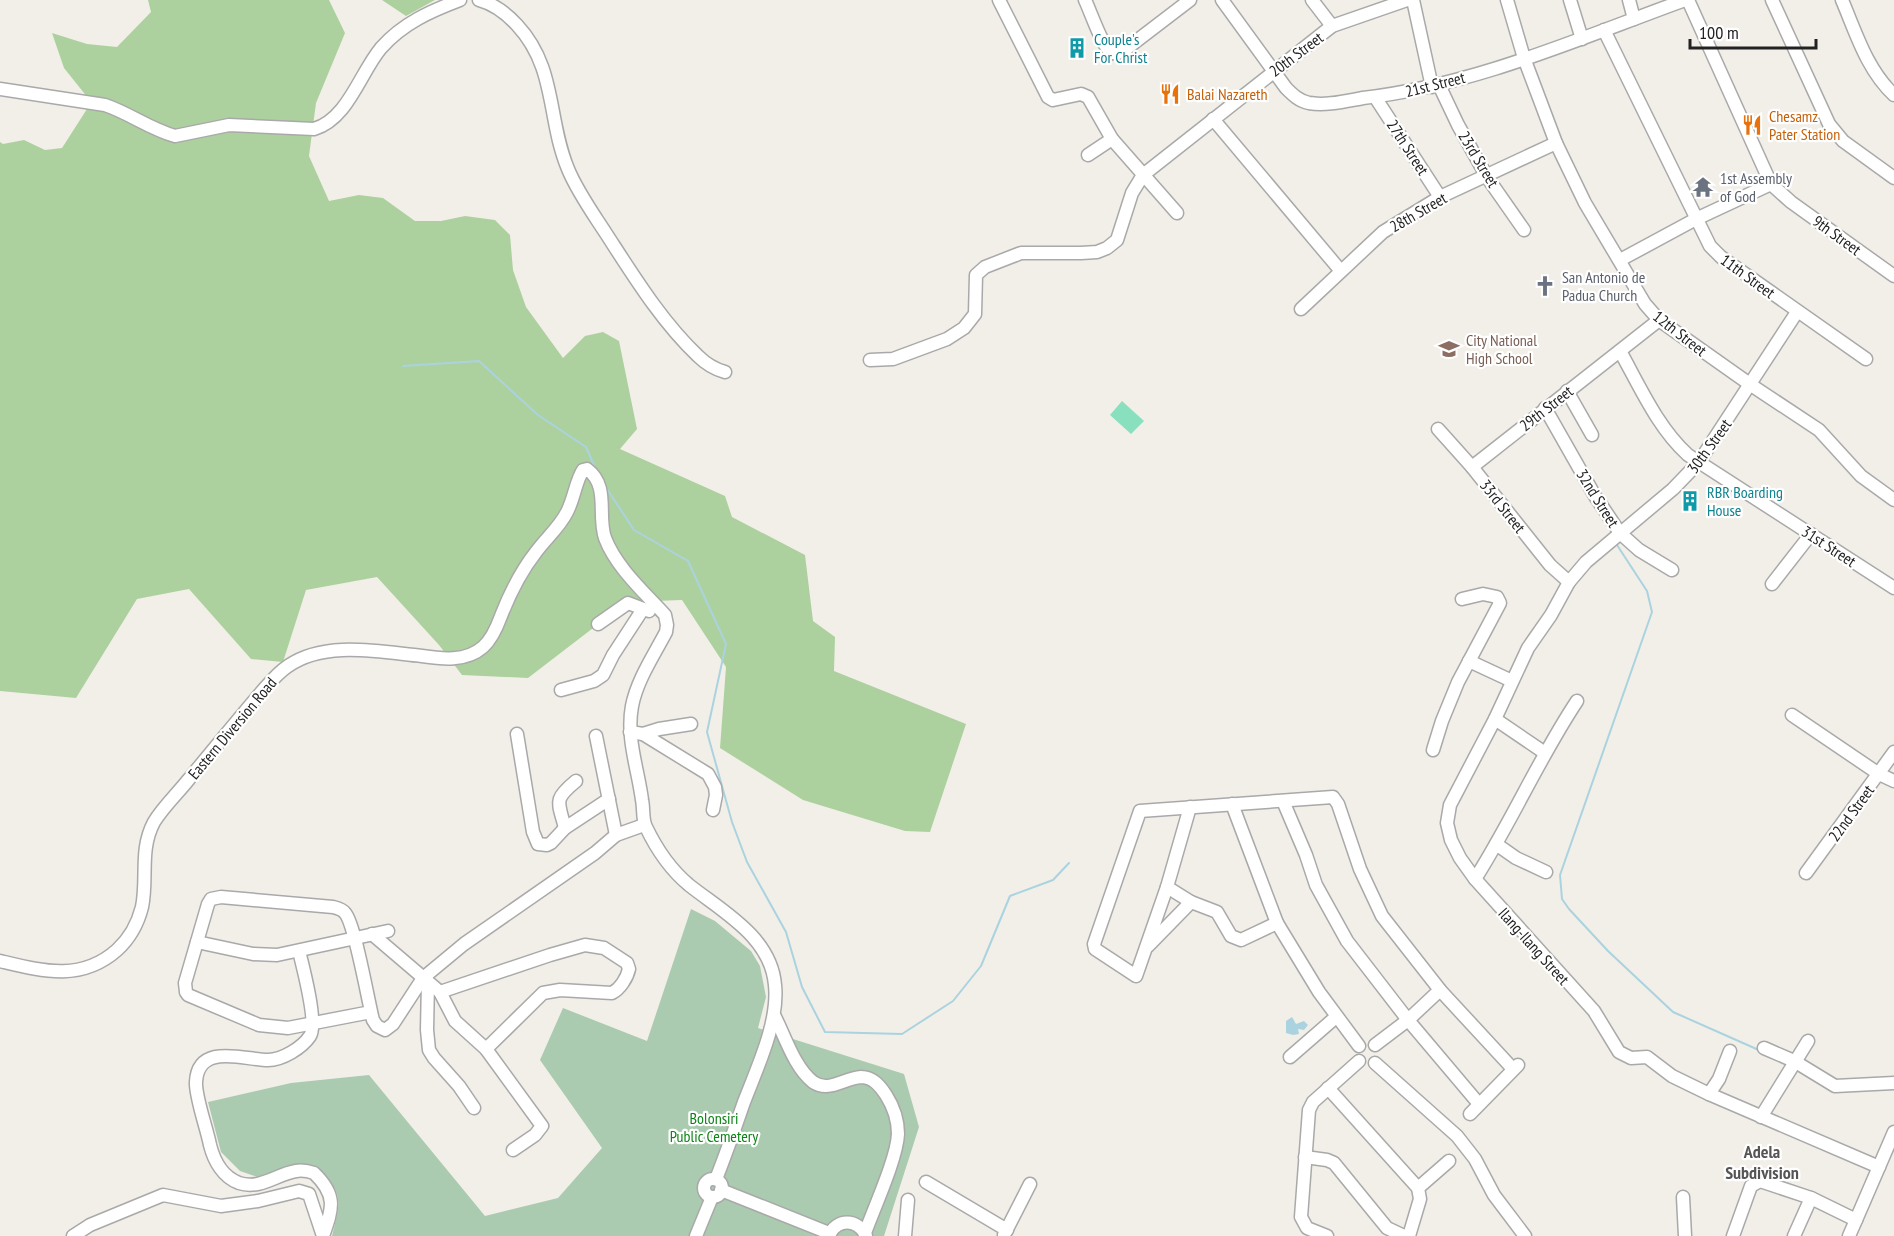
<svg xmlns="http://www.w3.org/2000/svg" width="1894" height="1236" viewBox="0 0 1894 1236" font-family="'PT Sans Narrow',sans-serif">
	<rect width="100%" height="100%" fill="#f2efe9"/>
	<g fill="#add19e">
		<path d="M148,0H329L345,33L316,103L309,156L329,201L359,195L383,198L415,221H441L465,216L495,220L510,235L513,270L526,307L563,358L585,336L603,332L619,341L637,429L620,449L725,496L732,517L805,555L813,621L835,637L834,671L966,724L930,832L905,831L803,800L720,748L726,667L682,600L627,602L528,678L462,675L439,645L377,577L306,590L283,662L251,659L189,589L137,599L76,698L0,691V142L3,144L24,140L45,150L62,148L87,109L88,98L64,68L52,33L87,44L117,47L151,12Z"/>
		<path d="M382,0H435L406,16Z"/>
	</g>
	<path fill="#aacbaf" d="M691,909L715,921L751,951L760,966L766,997L758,1028L904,1074L919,1127L884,1236H332C340,1202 345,1194 318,1169L263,1179L240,1171L221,1152L208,1102L291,1083L369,1075L485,1216L558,1198L602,1148L540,1060L563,1008L647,1041Z"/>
	<path fill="#88e0be" d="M1122,401L1144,421L1131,434L1110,415Z"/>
	<path fill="#aad3df" d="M1292,1017L1296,1024L1304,1021L1308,1025L1304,1030L1298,1029L1299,1034L1293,1035L1286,1033V1021Z"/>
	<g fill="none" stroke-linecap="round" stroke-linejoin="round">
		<g stroke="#aad3df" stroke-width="2">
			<path d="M403,366L479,361L538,415L586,447L596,470"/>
			<path d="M605,486L634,530L688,561L726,644L707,732L732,822L747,862L786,932L802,987L825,1032L902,1034L953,1001L981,966L1010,896L1053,880L1069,863"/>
			<path d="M1617,545L1647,591L1652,612L1560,875L1562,899L1569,909L1608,951L1673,1012L1761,1051"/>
		</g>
		<g stroke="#a9a9a9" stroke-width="15">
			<g id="minor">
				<path d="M479,0C494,4 506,13 517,25C557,68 547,119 568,169C577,191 592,212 605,232C633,275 661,321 698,356C706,364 714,369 725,372"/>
				<path d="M999,0L1048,97L1053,100L1081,94L1088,97L1112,139L1177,213"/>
				<path d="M1085,0C1090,10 1103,49 1112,53C1116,54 1118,53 1122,52L1190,0"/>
				<path d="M1222,0L1286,88C1293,95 1299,101 1309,103C1326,106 1346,101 1363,98C1475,85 1580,38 1685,0"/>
				<path d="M1312,0L1332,26"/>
				<path d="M1413,0L1432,87"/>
				<path d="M1507,0L1524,58L1556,143L1585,203L1645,304L1659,320L1751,385L1819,430L1861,476L1894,500"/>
				<path d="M1570,0L1582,39"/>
				<path d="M1629,0L1634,19"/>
				<path d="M1688,0L1771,184L1791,202L1894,276"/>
				<path d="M1772,0L1829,124L1843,141L1894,178"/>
				<path d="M1842,0C1856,33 1867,70 1894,95"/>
				<path d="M1604,30L1710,246L1721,257L1866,359"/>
				<path d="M1439,85L1458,125L1487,177L1524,230"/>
				<path d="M0,89L105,105C129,113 150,129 175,136L229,125L314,129C348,119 360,73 381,48C403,23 431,11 460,0"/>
				<path d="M1375,97L1440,197"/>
				<path d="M1213,119L1340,270"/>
				<path d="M1088,155L1112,139"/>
				<path d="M1620,260L1696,219L1771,184"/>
				<path d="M1301,309L1383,232L1440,197L1556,143"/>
				<path d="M1797,312L1699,462L1673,489L1586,562L1569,582L1551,615L1528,648L1495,719L1450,805L1447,823L1451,840L1460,858L1475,879L1594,1011L1619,1052L1631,1058L1647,1057L1672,1076L1709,1094L1879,1167"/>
				<path d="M1620,351C1640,387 1658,428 1688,455L1894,588"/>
				<path d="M870,360L893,359L947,339L964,328L975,314L976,275L985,267L1021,253H1081L1097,252L1107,248L1117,240L1132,193L1143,175L1332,26L1407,0"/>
				<path d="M1567,391L1592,435"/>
				<path d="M1545,408L1595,496L1620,533L1639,550L1672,570"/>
				<path d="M1438,429L1472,467L1550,565L1569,582"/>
				<path d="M1472,467L1659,320"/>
				<path d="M1772,584L1811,534"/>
				<path d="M598,624L628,603L649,611"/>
				<path d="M1469,661L1512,681"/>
				<path d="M561,690L594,681L603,675L613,655L643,609"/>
				<path d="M1792,715L1879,774L1894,781"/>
				<path d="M1495,719L1545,753"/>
				<path d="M630,732L643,734L708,774L715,787L716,795L713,810"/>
				<path d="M517,734L533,832L538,844L547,845L551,843L565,828L609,799"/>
				<path d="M643,734L659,729L691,724"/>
				<path d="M596,736L616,835"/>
				<path d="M1433,750L1442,721L1458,682L1500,603L1497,597L1483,594L1462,599"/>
				<path d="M1283,801L1306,855L1316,885L1347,941L1408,1020L1479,1104"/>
				<path d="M1232,804L1277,923L1319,992L1359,1046"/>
				<path d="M1190,807L1167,887L1191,902L1217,912L1231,936L1241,940L1277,923"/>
				<path d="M565,828C558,801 553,800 576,781"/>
				<path d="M1496,844L1516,858L1546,872"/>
				<path d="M1806,873L1894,752"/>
				<path d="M1475,879C1512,821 1539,758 1577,701"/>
				<path d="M1167,887L1136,976L1095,949L1094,944L1140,811L1333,797L1338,804L1360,869L1382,916L1440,990L1513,1069"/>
				<path d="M372,934L440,992L455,1021L486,1049L542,1126L535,1135L513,1150"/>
				<path d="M197,942L253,954L277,955L388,931"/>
				<path d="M1148,946L1191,902"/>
				<path d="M299,951C303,967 318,1024 310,1036C302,1048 282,1060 268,1060C245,1060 198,1042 196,1082C195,1096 207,1129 210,1145C214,1161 223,1177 239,1183C260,1190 277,1174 296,1171C302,1170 308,1171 314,1173C337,1195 333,1208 323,1236"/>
				<path d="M0,961C42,971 81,982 117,950C129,939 138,923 142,907C148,878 139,850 154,822C163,807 178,793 189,779C214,749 239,718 265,688C272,680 279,672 288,666C325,640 380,652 422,656C442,659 466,662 483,647C492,639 497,627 501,616C510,593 521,571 536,552C546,538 559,528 567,512C574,499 576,480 583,470L587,469C610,486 597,515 605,538C616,567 644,592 665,615L667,625L666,632C654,655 637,680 632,706C626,738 638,769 642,800C644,809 642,819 646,827C656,848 671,870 689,885C723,912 771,937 775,985C779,1022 757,1068 744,1102C735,1128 726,1154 716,1179"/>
				<path d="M428,982L427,1030L429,1050L434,1058L459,1086L474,1108"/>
				<path d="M440,992L550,955L585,945L604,948L627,963L629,969C627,978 620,989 612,993L560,990L543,993L486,1049"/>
				<path d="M371,1012L288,1028L259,1025L188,995L186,992L185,983L208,904L211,899L221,897L333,907C337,908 342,909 345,913C355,924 368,1001 373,1020L377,1026L385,1030L393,1024L423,978L464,944L595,853L616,835L644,825"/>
				<path d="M774,1015C785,1036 794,1067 813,1082C829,1093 844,1078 861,1077C873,1077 880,1086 886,1095C893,1106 898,1120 898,1134C897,1158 874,1208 865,1233"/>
				<path d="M1375,1045L1408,1020L1440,990"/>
				<path d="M1764,1048L1794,1061L1835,1086L1894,1083"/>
				<path d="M1290,1057L1336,1017"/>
				<path d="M1375,1063L1457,1136L1475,1159L1494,1195L1525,1236"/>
				<path d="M1328,1088L1418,1188L1420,1199L1409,1236"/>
				<path d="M1709,1094L1719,1079L1730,1051"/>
				<path d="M1470,1114L1518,1065"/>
				<path d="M1761,1117L1808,1041"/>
				<path d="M1305,1157L1327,1160L1334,1163L1387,1228L1404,1236"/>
				<circle cx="713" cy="1188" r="9"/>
				<path d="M926,1182L1007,1230"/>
				<path d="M1418,1188L1449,1161"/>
				<path d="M721,1190L829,1233"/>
				<path d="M1683,1197L1685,1236"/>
				<path d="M1004,1235L1030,1184"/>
				<path d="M73,1236L90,1225L163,1195L221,1206L258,1201L299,1191L309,1194L323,1236"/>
				<path d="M696,1236L712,1197"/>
				<path d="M829,1236C836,1218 858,1218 866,1236"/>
				<path d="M905,1236L908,1200"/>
				<path d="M1327,1236L1307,1228L1301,1217L1309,1110L1313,1102L1359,1061"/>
				<path d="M1733,1236L1751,1186L1760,1181L1811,1198L1856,1220L1894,1132"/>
				<path d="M1794,1236L1811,1198"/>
				<path d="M1849,1236L1856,1220"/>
			</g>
		</g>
		<use href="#minor" stroke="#fff" stroke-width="12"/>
	</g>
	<defs>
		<g id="building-bare" transform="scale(1.62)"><path d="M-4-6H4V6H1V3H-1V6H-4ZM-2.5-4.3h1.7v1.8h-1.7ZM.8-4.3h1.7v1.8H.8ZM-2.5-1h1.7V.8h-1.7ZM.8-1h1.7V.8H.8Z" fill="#0f9aa8" stroke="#fff" stroke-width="2.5" paint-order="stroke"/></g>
		<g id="restaurant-bare" transform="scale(1.62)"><path d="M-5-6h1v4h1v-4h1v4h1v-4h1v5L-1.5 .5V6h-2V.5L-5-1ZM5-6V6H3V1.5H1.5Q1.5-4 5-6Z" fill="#e8710a" stroke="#fff" stroke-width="2.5" paint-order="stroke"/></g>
		<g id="temple-bare" transform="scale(1.62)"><path d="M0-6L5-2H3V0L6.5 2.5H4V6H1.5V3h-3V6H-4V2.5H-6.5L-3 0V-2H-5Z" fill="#6b7280" stroke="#fff" stroke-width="2.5" paint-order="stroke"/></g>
		<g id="church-bare" transform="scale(1.62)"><path d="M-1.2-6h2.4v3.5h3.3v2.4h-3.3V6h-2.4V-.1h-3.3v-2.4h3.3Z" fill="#6b7280" stroke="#fff" stroke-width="2.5" paint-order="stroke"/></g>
		<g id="school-bare" transform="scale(1.62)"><path d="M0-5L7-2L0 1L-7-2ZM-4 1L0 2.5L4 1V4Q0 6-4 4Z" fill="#8d6e63" stroke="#fff" stroke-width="2.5" paint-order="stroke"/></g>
	</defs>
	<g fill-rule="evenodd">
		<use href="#building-bare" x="1077" y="48"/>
		<use href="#restaurant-bare" x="1170" y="94"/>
		<use href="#restaurant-bare" x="1752" y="125"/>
		<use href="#temple-bare" x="1703" y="187"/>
		<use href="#church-bare" x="1545" y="286"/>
		<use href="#school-bare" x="1449" y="349"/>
		<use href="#building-bare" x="1690" y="501"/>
	</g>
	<g text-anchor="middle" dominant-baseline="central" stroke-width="4.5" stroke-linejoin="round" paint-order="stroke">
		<g font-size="16" fill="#0d838f" stroke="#fff" text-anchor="start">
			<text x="1094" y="39">Couple's<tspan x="1094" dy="18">For Christ</tspan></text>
			<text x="1707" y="492">RBR Boarding<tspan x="1707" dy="18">House</tspan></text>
		</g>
		<g font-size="16" fill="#222" stroke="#fff">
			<text transform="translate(1296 54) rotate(-37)">20th Street</text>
			<text transform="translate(1435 84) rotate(-14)">21st Street</text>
			<text transform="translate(1408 147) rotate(57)">27th Street</text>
			<text transform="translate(1479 159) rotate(59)">23rd Street</text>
			<text transform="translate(1418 212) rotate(-30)">28th Street</text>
			<text transform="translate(1837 235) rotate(36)">9th Street</text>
			<text transform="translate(1748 276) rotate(36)">11th Street</text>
			<text transform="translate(1680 333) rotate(38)">12th Street</text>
			<text transform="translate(1546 408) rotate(-38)">29th Street</text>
			<text transform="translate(1709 446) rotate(-54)">30th Street</text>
			<text transform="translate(1598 498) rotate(58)">32nd Street</text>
			<text transform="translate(1503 506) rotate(52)">33rd Street</text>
			<text transform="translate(1829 546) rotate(33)">31st Street</text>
			<text transform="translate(232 728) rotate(-50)">Eastern Diversion Road</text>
			<text transform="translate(1851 813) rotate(-54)">22nd Street</text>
			<text transform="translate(1534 946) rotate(48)">Ilang-Ilang Street</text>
		</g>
		<g font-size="16" fill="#c56008" stroke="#fff" text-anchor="start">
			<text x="1187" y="94">Balai Nazareth</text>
			<text x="1769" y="116">Chesamz<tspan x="1769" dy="18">Pater Station</tspan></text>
		</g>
		<g font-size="16" fill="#5b616d" stroke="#fff" text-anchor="start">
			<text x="1720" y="178">1st Assembly<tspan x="1720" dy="18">of God</tspan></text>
			<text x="1562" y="277">San Antonio de<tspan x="1562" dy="18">Padua Church</tspan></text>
		</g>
		<g font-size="16" fill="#785e54" stroke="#fff" text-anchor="start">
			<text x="1466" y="340">City National<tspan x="1466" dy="18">High School</tspan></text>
		</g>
		<g font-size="16" fill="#0c8416" stroke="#fff">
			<text x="714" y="1118">Bolonsiri<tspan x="714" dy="18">Public Cemetery</tspan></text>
		</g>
		<g font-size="18" font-weight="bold" fill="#555" stroke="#fff">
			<text x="1762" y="1151">Adela<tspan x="1762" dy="21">Subdivision</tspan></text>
		</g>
	</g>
	<path d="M1690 39v9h126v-9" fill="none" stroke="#222222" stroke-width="3"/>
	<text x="1699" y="39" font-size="18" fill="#222222" stroke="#ffffff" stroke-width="4.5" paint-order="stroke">100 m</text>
</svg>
